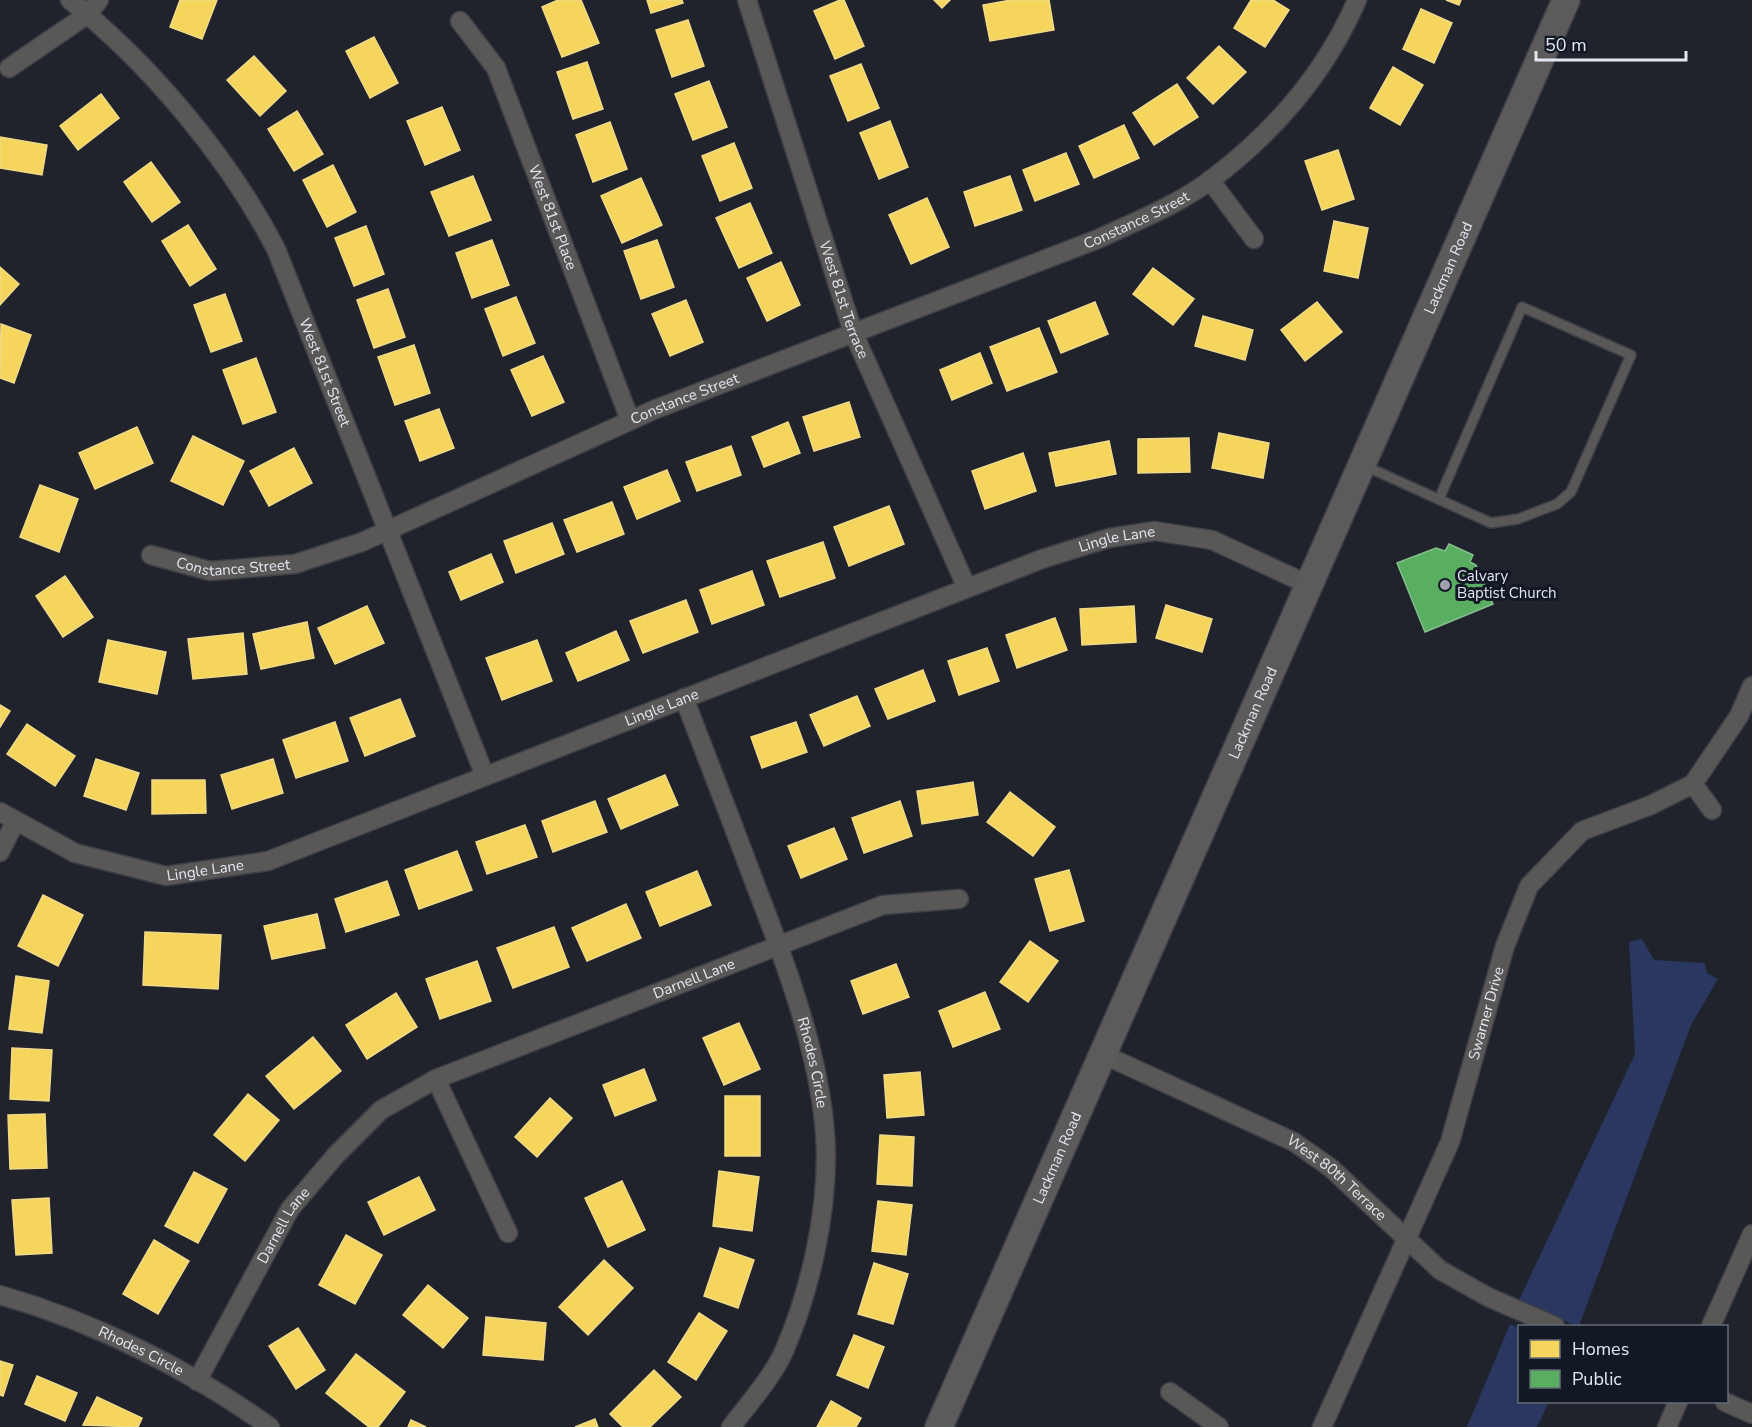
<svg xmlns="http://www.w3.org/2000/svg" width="1752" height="1427" viewBox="0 0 1752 1427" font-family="'Nunito Sans',sans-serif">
	<rect width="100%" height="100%" fill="#20232b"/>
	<g fill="#2a3760">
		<path d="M1642,939L1654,960L1705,963L1707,973L1718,979L1691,1025L1579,1326H1576L1519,1300L1635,1054L1629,942Z"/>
		<path d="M1510,1324L1519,1328L1520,1402H1549L1537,1427H1467Z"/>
	</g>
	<g fill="#f6d55c" stroke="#f0da89" stroke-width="1.5">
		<path d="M180,0H217L202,39L170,27Z"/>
		<path d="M558,0H581L599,43L562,57L542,7Z"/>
		<path d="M647,0H682L683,3L651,13Z"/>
		<path d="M840,0H844L864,46L835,59L814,11Z"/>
		<path d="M934,0H950L942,8Z"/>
		<path d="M1011,0H1049L1054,30L990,41L983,5Z"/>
		<path d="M1251,0H1273L1289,10L1265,47L1234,28Z"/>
		<path d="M1446,0H1461L1459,5Z"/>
		<path d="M1421,9L1452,23L1434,63L1403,49Z"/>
		<path d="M688,20L704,66L672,77L656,30Z"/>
		<path d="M374,37L398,83L370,98L346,51Z"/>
		<path d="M1219,46L1246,72L1213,104L1187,78Z"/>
		<path d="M254,56L286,91L260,116L227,80Z"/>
		<path d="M587,62L603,109L573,119L557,72Z"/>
		<path d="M861,64L879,108L848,121L830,76Z"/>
		<path d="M1393,67L1423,85L1400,125L1370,108Z"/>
		<path d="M709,81L727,127L693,140L675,94Z"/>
		<path d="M1177,84L1198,117L1154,145L1133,113Z"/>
		<path d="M101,94L119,118L78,150L60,126Z"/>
		<path d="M442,107L460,150L425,165L407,121Z"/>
		<path d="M297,111L323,154L294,171L268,129Z"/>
		<path d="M890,121L908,167L879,179L860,133Z"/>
		<path d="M610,122L627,169L593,182L576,135Z"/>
		<path d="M1124,125L1139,158L1094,178L1079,146Z"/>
		<path d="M0,137L47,145L42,175L0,168Z"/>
		<path d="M734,143L752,188L720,201L702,156Z"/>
		<path d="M1338,150L1354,199L1322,210L1305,161Z"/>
		<path d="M1066,153L1079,184L1035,201L1023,170Z"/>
		<path d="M151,162L180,202L152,222L124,182Z"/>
		<path d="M333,165L356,212L327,227L303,180Z"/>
		<path d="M473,176L491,220L449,236L431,192Z"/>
		<path d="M1010,176L1022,210L975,226L964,192Z"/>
		<path d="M641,178L662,225L622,243L601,196Z"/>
		<path d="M927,198L949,247L911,264L889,215Z"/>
		<path d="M750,203L772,253L739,268L716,218Z"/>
		<path d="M1334,221L1368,228L1358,278L1324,271Z"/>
		<path d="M188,225L216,269L190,286L162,241Z"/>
		<path d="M366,226L384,274L354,286L335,238Z"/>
		<path d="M492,240L509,285L472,298L456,253Z"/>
		<path d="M657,240L674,287L641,299L624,251Z"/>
		<path d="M781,262L800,305L767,321L747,278Z"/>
		<path d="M0,267L19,284L0,305Z"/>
		<path d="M1153,268L1194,299L1173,325L1133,294Z"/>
		<path d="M388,289L405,337L374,348L357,300Z"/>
		<path d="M225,294L242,341L211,352L194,305Z"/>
		<path d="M516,297L535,343L503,356L485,309Z"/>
		<path d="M686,300L703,342L670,356L652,314Z"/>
		<path d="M1095,302L1108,334L1061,353L1048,321Z"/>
		<path d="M1317,302L1342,332L1305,361L1281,330Z"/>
		<path d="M1203,316L1253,330L1245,360L1195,346Z"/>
		<path d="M1,324L31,335L14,383L0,378Z"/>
		<path d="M1039,328L1057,372L1007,391L990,347Z"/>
		<path d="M414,345L430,393L395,405L378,357Z"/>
		<path d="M980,353L992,383L952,400L940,370Z"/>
		<path d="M543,356L564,402L532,416L511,370Z"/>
		<path d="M256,358L276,412L243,424L223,370Z"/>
		<path d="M849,402L860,437L814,451L803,417Z"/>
		<path d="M439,409L454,448L420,461L405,421Z"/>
		<path d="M788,422L800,453L764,467L752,437Z"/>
		<path d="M137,427L153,463L95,489L79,453Z"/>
		<path d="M1219,433L1269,443L1263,478L1212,468Z"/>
		<path d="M193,436L244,461L223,505L171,481Z"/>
		<path d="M1189,438L1190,472L1138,473V439Z"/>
		<path d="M1109,441L1116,474L1056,486L1049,453Z"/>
		<path d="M731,446L741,475L697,491L686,462Z"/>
		<path d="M294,448L312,483L269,506L250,471Z"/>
		<path d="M1023,453L1036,491L985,509L972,471Z"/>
		<path d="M667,470L680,501L637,519L624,487Z"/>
		<path d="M40,485L78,499L59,552L20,537Z"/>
		<path d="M612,502L624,534L577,552L564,520Z"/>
		<path d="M889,506L904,544L849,566L834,527Z"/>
		<path d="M552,523L564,554L516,573L504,541Z"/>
		<path d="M823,542L835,578L780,597L767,561Z"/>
		<path d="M491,554L503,582L461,600L449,572Z"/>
		<path d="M752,571L764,605L712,624L700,590Z"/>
		<path d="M65,576L93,617L63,637L36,596Z"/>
		<path d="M686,600L698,632L643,653L630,621Z"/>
		<path d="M1166,605L1212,619L1202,652L1156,638Z"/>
		<path d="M367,606L384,643L335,664L318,628Z"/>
		<path d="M1134,606L1136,642L1082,645L1080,609Z"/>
		<path d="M1055,618L1067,650L1017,668L1006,635Z"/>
		<path d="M307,622L314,658L261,669L253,634Z"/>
		<path d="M616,631L629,660L578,681L566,653Z"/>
		<path d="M243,633L247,674L193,679L188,639Z"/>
		<path d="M108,640L166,652L157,694L99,682Z"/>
		<path d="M537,640L552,681L502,700L486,658Z"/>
		<path d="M987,648L999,681L959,695L948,661Z"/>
		<path d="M923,670L935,701L888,719L875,689Z"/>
		<path d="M857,696L870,726L824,746L810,715Z"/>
		<path d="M400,699L415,736L365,756L350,718Z"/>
		<path d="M0,705L10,711L0,727Z"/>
		<path d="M335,722L348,761L296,778L283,740Z"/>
		<path d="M796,722L807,752L762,768L751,737Z"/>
		<path d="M27,724L75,756L55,786L7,754Z"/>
		<path d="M96,759L139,773L126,810L84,796Z"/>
		<path d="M273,759L283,793L232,809L221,775Z"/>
		<path d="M665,775L678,805L621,829L608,799Z"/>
		<path d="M152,780H205L206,813L152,814Z"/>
		<path d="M973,782L978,815L922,824L917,791Z"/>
		<path d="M1010,792L1055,827L1033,856L987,822Z"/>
		<path d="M595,801L607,832L553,852L542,821Z"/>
		<path d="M900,801L912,836L864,853L852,818Z"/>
		<path d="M525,825L537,857L487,874L476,842Z"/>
		<path d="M834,828L847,859L801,878L788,846Z"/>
		<path d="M457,851L472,890L419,909L405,870Z"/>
		<path d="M1069,870L1084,921L1050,931L1035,879Z"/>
		<path d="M697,871L711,905L660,926L646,892Z"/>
		<path d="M387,881L399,915L346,932L335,899Z"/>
		<path d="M43,895L83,915L58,966L18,946Z"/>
		<path d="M626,904L641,938L587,961L572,928Z"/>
		<path d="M317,914L325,948L272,959L264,926Z"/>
		<path d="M554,927L569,967L513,988L497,948Z"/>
		<path d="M145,932L221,935L218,989L143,985Z"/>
		<path d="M1030,941L1058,961L1028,1002L1000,982Z"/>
		<path d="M477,961L491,1001L440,1019L426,979Z"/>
		<path d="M896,964L909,997L863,1014L851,981Z"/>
		<path d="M16,976L49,981L42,1033L9,1029Z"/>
		<path d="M985,992L1000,1029L953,1047L939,1011Z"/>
		<path d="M396,993L417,1027L367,1059L346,1025Z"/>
		<path d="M739,1023L760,1069L724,1085L703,1038Z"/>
		<path d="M313,1037L341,1071L294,1109L266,1076Z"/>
		<path d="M12,1048L52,1050L49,1101L10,1099Z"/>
		<path d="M644,1069L656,1100L615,1116L603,1085Z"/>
		<path d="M920,1072L924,1115L887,1118L884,1075Z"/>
		<path d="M248,1094L279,1120L245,1161L214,1135Z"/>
		<rect x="725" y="1096" width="35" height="60"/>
		<path d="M550,1098L572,1118L537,1157L515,1137Z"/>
		<path d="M45,1114L47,1168L10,1169L8,1115Z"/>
		<path d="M880,1135L914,1137L912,1186L877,1184Z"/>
		<path d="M719,1171L759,1177L752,1231L713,1226Z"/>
		<path d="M194,1172L227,1189L198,1243L165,1226Z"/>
		<path d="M419,1177L435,1210L384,1235L368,1202Z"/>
		<path d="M622,1181L645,1230L608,1247L585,1198Z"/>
		<path d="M49,1198L52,1253L16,1255L12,1200Z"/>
		<path d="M878,1201L912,1205L906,1255L872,1251Z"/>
		<path d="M346,1235L382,1255L355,1304L319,1285Z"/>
		<path d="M154,1240L189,1261L158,1314L123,1294Z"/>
		<path d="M720,1248L754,1260L738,1308L704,1296Z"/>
		<path d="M604,1260L633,1288L588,1335L559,1307Z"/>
		<path d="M874,1263L908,1274L893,1324L858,1314Z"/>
		<path d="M428,1285L468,1318L443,1348L403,1315Z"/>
		<path d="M699,1313L727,1331L696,1380L668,1362Z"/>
		<path d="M486,1317L546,1323L543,1360L483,1355Z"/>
		<path d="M298,1328L325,1370L296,1389L269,1346Z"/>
		<path d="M854,1335L884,1347L868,1388L837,1375Z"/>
		<path d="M356,1354L405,1392L378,1427H369L326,1393Z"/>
		<path d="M0,1361L13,1365L3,1396L0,1395Z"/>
		<path d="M654,1370L681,1397L650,1427H623L610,1414Z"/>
		<path d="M37,1376L77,1393L65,1421L25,1404Z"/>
		<path d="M97,1397L142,1418L138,1427L83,1425Z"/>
		<path d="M831,1401L861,1418L856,1427H817Z"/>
		<path d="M595,1419L598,1427H575Z"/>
		<path d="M411,1420L426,1427H408Z"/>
	</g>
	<path fill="#5aae61" stroke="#83bf8c" stroke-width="1.5" d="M1449,544L1473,555L1470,562L1476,565L1493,604L1425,632L1397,563L1436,548L1445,551Z"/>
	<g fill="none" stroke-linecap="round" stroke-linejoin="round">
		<g stroke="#3c3f46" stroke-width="12">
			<path id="service" d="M1365,466L1491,523L1518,519L1557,504L1571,492L1631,355L1522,307L1439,499"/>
		</g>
		<g stroke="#3c3f46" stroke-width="21">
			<g id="minor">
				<path id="s1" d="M70,0C151,65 229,158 276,249L485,776"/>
				<path id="s2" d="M747,0L853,332L967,588"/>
				<path id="s3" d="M460,21L496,68L630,420"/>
				<path d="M9,68L88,14L99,0"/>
				<path d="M1210,180L1254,239"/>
				<path id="s4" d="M151,555L210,571L295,564L362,542L656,409L1098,239C1136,221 1178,205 1212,179C1274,132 1326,72 1357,0"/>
				<path id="s5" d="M684,698C709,762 733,825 757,889C788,969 825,1068 826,1155C826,1219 810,1290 785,1349C773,1377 749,1403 731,1427"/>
				<path d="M1693,784L1712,810"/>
				<path id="s6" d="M0,812L75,853L166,876L268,861L1042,559L1109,538L1155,531L1212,540L1307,584"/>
				<path d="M0,852L15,822"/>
				<path id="s7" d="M1102,1054L1294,1142L1331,1168L1440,1270L1488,1297L1555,1326"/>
				<path d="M436,1079L508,1233"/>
				<path id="s8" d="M0,1295C95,1322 190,1370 270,1427"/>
				<path d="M1711,1326L1752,1234"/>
				<path id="s9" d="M197,1381L290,1209L336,1155L381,1110L436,1079L883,905L959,899"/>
				<path d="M1170,1392L1219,1427"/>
				<path d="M1725,1402L1752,1414"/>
				<path id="s10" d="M1322,1427L1450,1142L1505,946L1529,886L1582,831L1651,805L1693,784L1739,716L1752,686"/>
				<path d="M1667,1427L1678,1402"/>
			</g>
		</g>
		<g stroke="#3c3f46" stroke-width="30">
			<g id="secondary">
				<path id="s11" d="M939,1427L1566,0"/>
			</g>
		</g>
		<use href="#service" stroke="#595857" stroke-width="9"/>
		<use href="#minor" stroke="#595857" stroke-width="18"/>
		<use href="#secondary" stroke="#5c5a5b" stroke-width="27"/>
	</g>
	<circle fill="#9fa2ac" stroke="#131825" stroke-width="2" cx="1445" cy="585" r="6"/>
	<g text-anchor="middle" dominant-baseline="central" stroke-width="6" stroke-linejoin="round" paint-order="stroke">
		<g font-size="15" fill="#e3e7f1" stroke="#131825">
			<text stroke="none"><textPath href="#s3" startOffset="219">West 81st Place</textPath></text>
			<text stroke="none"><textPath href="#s4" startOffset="1056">Constance Street</textPath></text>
			<text stroke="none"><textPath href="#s11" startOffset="1266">Lackman Road</textPath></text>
			<text stroke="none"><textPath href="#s2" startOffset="315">West 81st Terrace</textPath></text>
			<text stroke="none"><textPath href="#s1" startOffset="458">West 81st Street</textPath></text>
			<text stroke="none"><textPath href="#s4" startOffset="570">Constance Street</textPath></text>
			<text stroke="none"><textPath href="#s6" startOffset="1191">Lingle Lane</textPath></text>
			<text stroke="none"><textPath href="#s4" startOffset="84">Constance Street</textPath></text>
			<text stroke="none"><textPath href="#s6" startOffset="705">Lingle Lane</textPath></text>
			<text stroke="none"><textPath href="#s11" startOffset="780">Lackman Road</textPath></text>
			<text stroke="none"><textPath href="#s6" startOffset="219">Lingle Lane</textPath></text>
			<text stroke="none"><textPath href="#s9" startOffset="670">Darnell Lane</textPath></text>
			<text stroke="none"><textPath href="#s10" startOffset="446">Swarner Drive</textPath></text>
			<text stroke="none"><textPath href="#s5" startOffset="387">Rhodes Circle</textPath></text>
			<text stroke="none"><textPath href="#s11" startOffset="294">Lackman Road</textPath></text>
			<text stroke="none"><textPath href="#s7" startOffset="267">West 80th Terrace</textPath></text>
			<text stroke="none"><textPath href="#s9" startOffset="178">Darnell Lane</textPath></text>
			<text stroke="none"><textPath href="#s8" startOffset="152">Rhodes Circle</textPath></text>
		</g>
		<g font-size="15" fill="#e3e7f1" stroke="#131825" text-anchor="start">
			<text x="1457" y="576">Calvary<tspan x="1457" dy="17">Baptist Church</tspan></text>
		</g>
	</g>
	<rect x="1518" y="1325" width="210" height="78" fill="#131825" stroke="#666b77" stroke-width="1.5"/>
	<rect x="1530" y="1340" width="30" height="18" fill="#f6d55c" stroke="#666b77" stroke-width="1.5"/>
	<text x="1572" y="1355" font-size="18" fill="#e3e7f1">Homes</text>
	<rect x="1530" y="1370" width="30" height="18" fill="#5aae61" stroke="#666b77" stroke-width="1.5"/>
	<text x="1572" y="1385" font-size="18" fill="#e3e7f1">Public</text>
	<path d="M1536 51v9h150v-9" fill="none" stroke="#e3e7f1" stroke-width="3"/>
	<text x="1545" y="51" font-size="18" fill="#e3e7f1" stroke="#131825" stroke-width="4.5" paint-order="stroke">50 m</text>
</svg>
